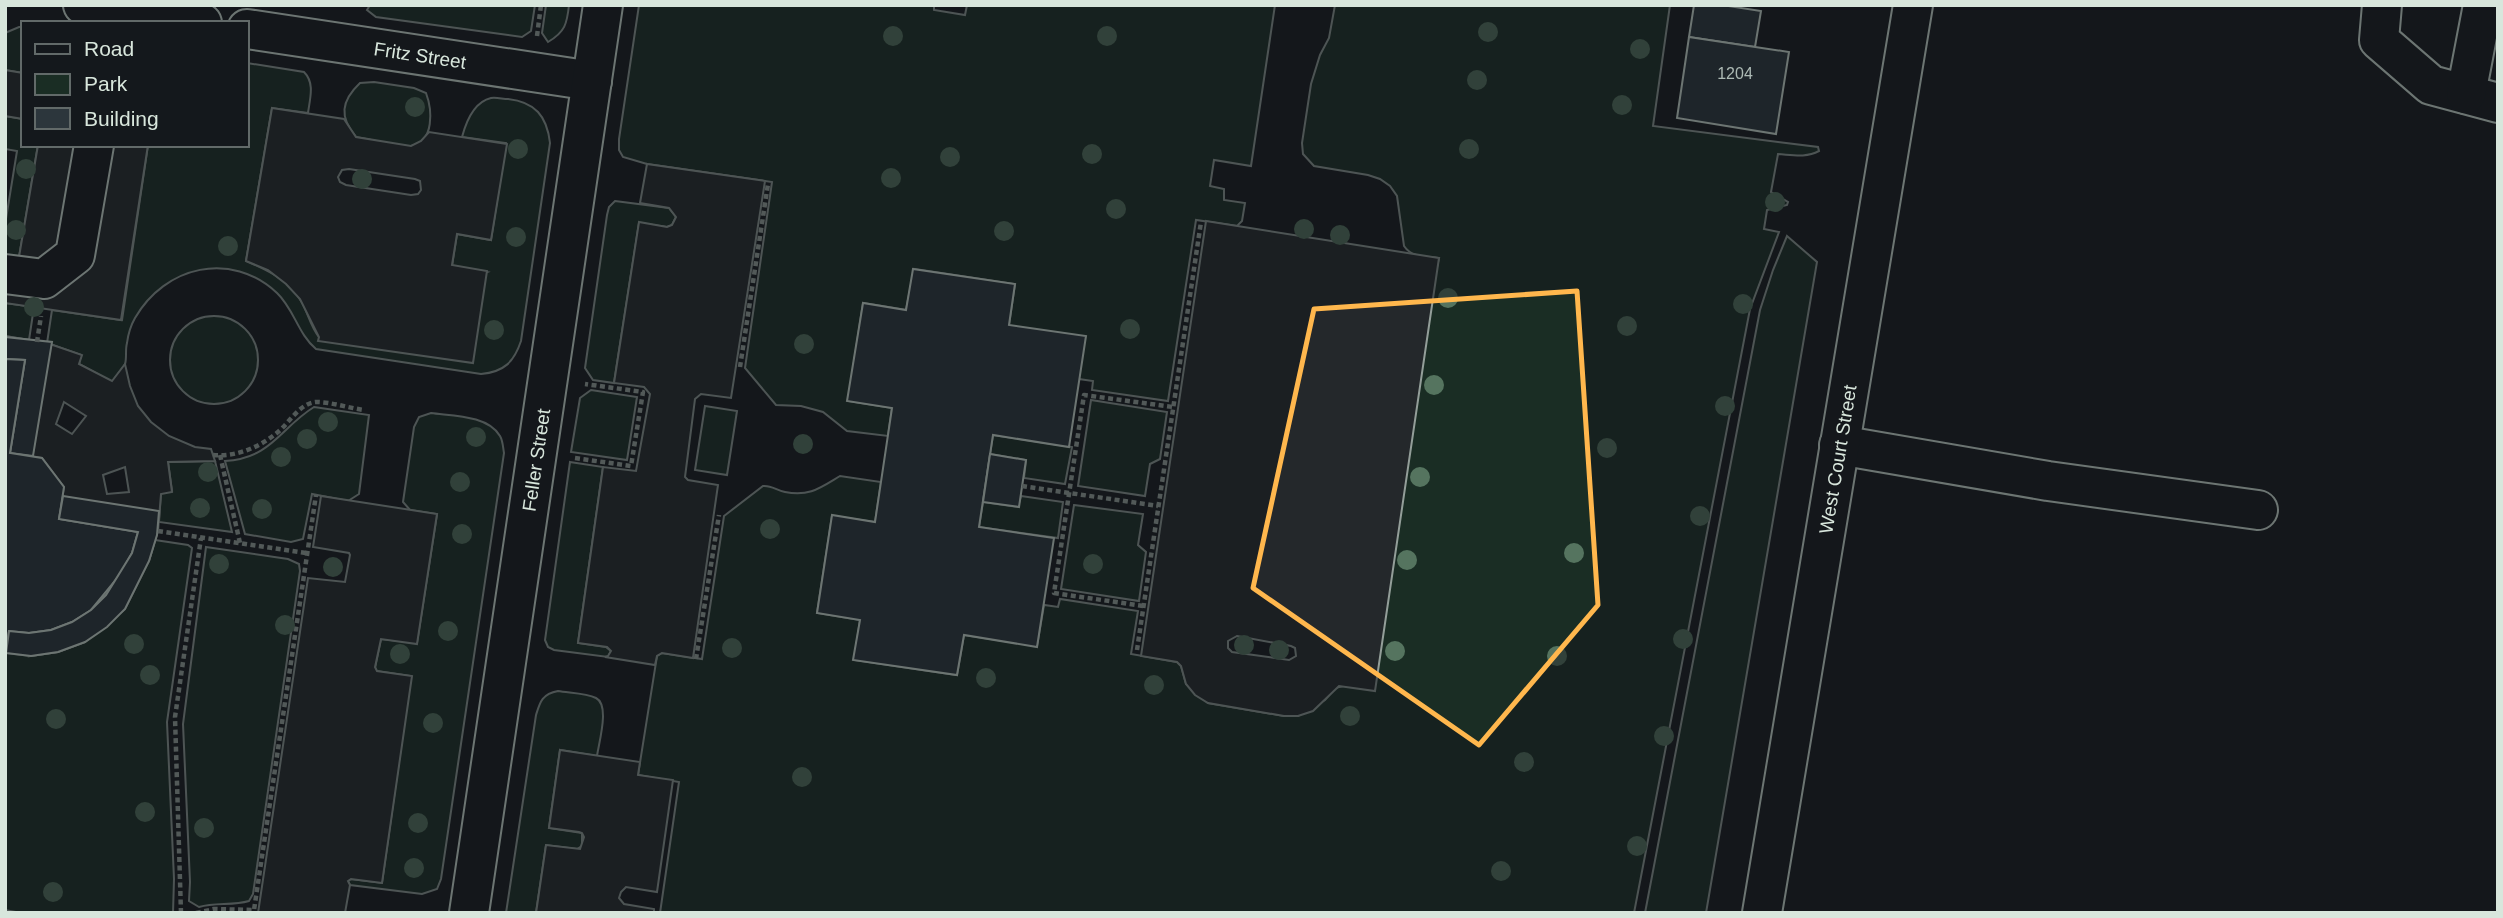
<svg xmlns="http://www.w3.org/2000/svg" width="2503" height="918" viewBox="0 0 2503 918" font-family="Helvetica,sans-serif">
	<rect width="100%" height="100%" fill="#14181c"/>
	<g fill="#1a2d24" stroke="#939e99" stroke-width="2">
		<path d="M370,5H535L531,31L522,37L376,17L367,10Z"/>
		<path d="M546,5H569C567,24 565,32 548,42L542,33Z"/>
		<path d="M639,5H934V10L965,15L967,5H1275L1251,166L1214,160L1210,186L1224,189V200L1245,203L1242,221L1237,226L1196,220L1168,401L1092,390L1093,381L1079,379L1009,325L1015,284L914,269L906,310L863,303L848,401L892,408L888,436L847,431L823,412L801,406L776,405L745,368L772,182L647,164L623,157L619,150V139Z"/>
		<path d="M1335,5H1670L1653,126L1818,147L1819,151C1806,158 1793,155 1778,154L1771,192L1788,202L1787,205L1767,210L1764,229L1779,232L1750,309L1634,913H660L679,782L638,775L657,656L662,653L702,659L724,516L763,486C771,485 776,490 785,492C809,497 820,488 840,476L881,482L875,522L832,516L817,613L860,620L854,660L957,675L964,635L1037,646L1044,605L1058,607L1060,599L1138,611L1131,654L1177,662L1181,666L1186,684L1208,703L1284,716H1298L1325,700L1335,688L1344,686L1439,258C1426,256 1412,258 1404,246L1397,196L1390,186L1380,179L1368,175L1314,166L1303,154L1302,143L1311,84L1320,55L1329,38Z"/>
		<path d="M19,27H23V73L5,70V33Z"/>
		<path d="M247,63L304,72C315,83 310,98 308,113L272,108L246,261C267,270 289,280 301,301C308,312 310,326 319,337L487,272L452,266L457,234L491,240L506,143L462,137C466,122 474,102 491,98C496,97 503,99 508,99C535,102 547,116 550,143L521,341C514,362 504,372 481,374L316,349C298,334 294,309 277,293C231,250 165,266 135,318C131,325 128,335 127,343C125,350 127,358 125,364C122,370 116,376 112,382L79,364L81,355L47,343L52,310L122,320L148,145H247Z"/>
		<path d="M374,82L414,88L426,93C432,109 435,142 411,146C401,147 368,139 356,137C339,117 341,101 360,83Z"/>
		<path d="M5,116L23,119V145H38L19,257L5,260V225L17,151L5,149Z"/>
		<path d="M615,201L669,208L676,217L672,225L667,227L639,223L614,383L593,380L585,368L607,215L609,207Z"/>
		<path d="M1787,236L1817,262L1706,913H1645L1760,310L1773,270Z"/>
		<path d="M5,303L34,307L29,340L5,336Z"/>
		<circle cx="214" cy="360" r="44"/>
		<path d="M591,390L637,397L627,460L571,452L580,398Z"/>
		<path d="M1091,400L1167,412L1160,459L1150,464L1145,496L1078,486Z"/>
		<path d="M705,406L737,411L727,475L695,470Z"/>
		<path d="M314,407L369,415L359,494L348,501L312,494L303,539L291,542L245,534L225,461C272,458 280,428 314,407Z"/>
		<path d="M431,413C452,416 488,415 500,436C503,441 503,448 504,453L441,879L437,889L422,894L350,885L348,881L351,879L382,883L411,676L376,671L375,668L381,639L417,643L437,514L410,510L403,502L414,427L419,417Z"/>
		<path d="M993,435L1072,447L1065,484L1024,478L1026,460L990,454Z"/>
		<path d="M215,461L232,532L159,522L161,493L172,491L168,462Z"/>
		<path d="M570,462L603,467L578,643L606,647L611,651L608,657L554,650L548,647L545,640Z"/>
		<path d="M1021,496L1063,502L1058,538L979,527L983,502L1018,507Z"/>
		<path d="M1074,505L1143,514L1138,545L1146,552L1139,601L1061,589Z"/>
		<path d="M155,540L188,545L192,548L167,722L174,879L173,913H21L5,910V653L31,656L58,652L85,642L149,561Z"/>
		<path d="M206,547L288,559L299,564L300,571L253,894L249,901C232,906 216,902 199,907L189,901L190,882L183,724Z"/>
		<path d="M558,691C569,693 586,693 596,698C610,705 599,742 597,756L560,750L549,828L582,833V846L577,849L546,845L536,913H506L536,715C540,702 542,694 558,691Z"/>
	</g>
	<g fill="#24282b" stroke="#939e99" stroke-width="2" fill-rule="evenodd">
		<path d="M5,70L23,73V119L5,116Z"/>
		<path d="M272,108L344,119L356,137L411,146L421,141L429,132L507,144L491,240L457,234L452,265L487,271L473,363L318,341L319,337L300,299L286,284L268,270L246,261ZM349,169L415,179L420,181L421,190L418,194L411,195L346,185L340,182L338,177L342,170Z"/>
		<path d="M38,145H148L121,320L5,303V260L19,257Z"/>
		<path d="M647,164L765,181L731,398L701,394L695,399L685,477L688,480L718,485L693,658L662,653L657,656L655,665L605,657L608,656L611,651L607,647L578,643L603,467L636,471L650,394L644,387L614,383L639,222L667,227L672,225L676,217L669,208L640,203Z"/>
		<path d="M1206,221L1439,258L1375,691L1339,686L1313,711L1298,716H1284L1208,703L1195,695L1186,684L1181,666L1177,662L1141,656ZM1237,636L1291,646L1295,648L1296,656L1289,660L1232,652L1228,648V641Z"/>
		<path d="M5,336L47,343L82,355L79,364L112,381L125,364L130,386L138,406L151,422L169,436L195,447L211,449L215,461L168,462L172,492L161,494L158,531L149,561L125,609L85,642L58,652L31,656L91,610L106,595L119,576L138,533L59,519L64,487L42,458L10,453ZM64,402L86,416L72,434L56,424ZM125,467L129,492L107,494L103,475Z"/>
		<path d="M321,496L437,514L417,644L381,639L375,667L377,671L412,676L382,883L351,879L348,881L350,885L345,913H258L308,578L345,582L350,555L349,553L313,547Z"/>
		<path d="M560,750L640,762L638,775L673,780L657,892L626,887L621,892L619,898L624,904L654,909V913H536L546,845L580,849L584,837L582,833L579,832L549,828Z"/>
	</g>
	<g fill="#2c363c" stroke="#d8e6dc" stroke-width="2">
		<path d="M1694,5H1722L1761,11L1755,47L1689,37Z"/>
		<path d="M1689,37L1789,52L1776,134L1677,118Z"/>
		<path d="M913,269L1015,284L1009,325L1086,336L1069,447L993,435L979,527L1054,538L1037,647L964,635L957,675L853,660L860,620L817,613L832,515L875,522L892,408L847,401L863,303L906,310Z"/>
		<path d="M5,337L52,342L33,456L10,453L25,360L5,359Z"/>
		<path d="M5,359L25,360L10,453L42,458L64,487L59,519L138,532L132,553L119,576L91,610L72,622L51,630L29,633L9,631L6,653Z"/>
		<path d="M990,454L1026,460L1019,507L983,502Z"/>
		<path d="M63,496L159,511L157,535L149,561L125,609L107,627L85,642L58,652L31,656L6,653L9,631L29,633L51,630L72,622L91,610L106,595L132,553L138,532L59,519Z"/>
	</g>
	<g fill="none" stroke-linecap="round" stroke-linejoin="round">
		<g stroke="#d8e6dc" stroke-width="42">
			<g id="minor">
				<path d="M83,5L202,23"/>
				<path d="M2382,5L2379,40L2431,85L2498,103"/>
				<path id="s1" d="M247,29L592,81"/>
				<path d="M2466,94L2483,5"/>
				<path d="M5,274L44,279L75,255L94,145"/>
				<path d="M1839,445L2048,481L2258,510"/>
				<path id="s2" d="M469,913L603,5"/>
			</g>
		</g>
		<g stroke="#d8e6dc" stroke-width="42">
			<g id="major">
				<path id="s3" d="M1762,913L1913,5"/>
			</g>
		</g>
		<g stroke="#9da8a2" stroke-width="4.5" stroke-dasharray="5 3.5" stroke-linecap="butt">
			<path d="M537,36L541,5"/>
			<path d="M37,342L41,316"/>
			<path d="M740,367L768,184"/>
			<path d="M213,455C237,457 260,447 278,432C289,423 300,403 316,402C331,402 349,408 364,410"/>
			<path d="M220,455L240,543"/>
			<path d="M575,458L631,466L643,392L585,384"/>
			<path d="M1022,486L1158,506"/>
			<path d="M158,531L306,553"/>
			<path d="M1143,606L1054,593L1084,395L1173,407"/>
			<path d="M1137,650L1201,222"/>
			<path d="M696,659L719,515"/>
			<path d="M181,913L175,717L201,538"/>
			<path d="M196,913L214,909L254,910L316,495"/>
		</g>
		<use href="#minor" stroke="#14181c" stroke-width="38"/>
		<use href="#major" stroke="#14181c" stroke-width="38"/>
	</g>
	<g fill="#55745f">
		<circle cx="1488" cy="32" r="10"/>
		<circle cx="893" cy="36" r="10"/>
		<circle cx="1107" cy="36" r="10"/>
		<circle cx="1640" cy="49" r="10"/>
		<circle cx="1477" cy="80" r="10"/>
		<circle cx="1622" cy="105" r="10"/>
		<circle cx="415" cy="107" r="10"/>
		<circle cx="518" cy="149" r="10"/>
		<circle cx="1469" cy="149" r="10"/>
		<circle cx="1092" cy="154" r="10"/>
		<circle cx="950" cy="157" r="10"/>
		<circle cx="26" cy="169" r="10"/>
		<circle cx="891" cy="178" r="10"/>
		<circle cx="362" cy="179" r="10"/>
		<circle cx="1775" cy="202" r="10"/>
		<circle cx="1116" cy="209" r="10"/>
		<circle cx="1304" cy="229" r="10"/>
		<circle cx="16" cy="230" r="10"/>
		<circle cx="1004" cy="231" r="10"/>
		<circle cx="1340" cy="235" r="10"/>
		<circle cx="516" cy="237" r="10"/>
		<circle cx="228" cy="246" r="10"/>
		<circle cx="1448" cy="298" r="10"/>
		<circle cx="1743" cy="304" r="10"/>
		<circle cx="34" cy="307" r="10"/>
		<circle cx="1627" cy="326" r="10"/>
		<circle cx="1130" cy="329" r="10"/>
		<circle cx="494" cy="330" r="10"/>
		<circle cx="804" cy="344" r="10"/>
		<circle cx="1434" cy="385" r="10"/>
		<circle cx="1725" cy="406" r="10"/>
		<circle cx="328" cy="422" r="10"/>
		<circle cx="476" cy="437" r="10"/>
		<circle cx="307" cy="439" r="10"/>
		<circle cx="803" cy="444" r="10"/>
		<circle cx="1607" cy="448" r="10"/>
		<circle cx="281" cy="457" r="10"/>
		<circle cx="208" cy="472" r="10"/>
		<circle cx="1420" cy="477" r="10"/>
		<circle cx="460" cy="482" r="10"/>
		<circle cx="200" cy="508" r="10"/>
		<circle cx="262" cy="509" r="10"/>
		<circle cx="1700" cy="516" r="10"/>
		<circle cx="770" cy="529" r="10"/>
		<circle cx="462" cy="534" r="10"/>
		<circle cx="1574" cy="553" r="10"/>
		<circle cx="1407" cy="560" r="10"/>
		<circle cx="219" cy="564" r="10"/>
		<circle cx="1093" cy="564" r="10"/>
		<circle cx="333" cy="567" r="10"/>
		<circle cx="285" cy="625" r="10"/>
		<circle cx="448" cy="631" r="10"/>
		<circle cx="1683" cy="639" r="10"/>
		<circle cx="134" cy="644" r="10"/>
		<circle cx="1244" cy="645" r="10"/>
		<circle cx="732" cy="648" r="10"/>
		<circle cx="1279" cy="650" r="10"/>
		<circle cx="1395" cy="651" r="10"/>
		<circle cx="400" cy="654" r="10"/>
		<circle cx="1557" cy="656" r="10"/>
		<circle cx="150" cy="675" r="10"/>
		<circle cx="986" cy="678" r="10"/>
		<circle cx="1154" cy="685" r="10"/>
		<circle cx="1350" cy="716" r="10"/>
		<circle cx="56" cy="719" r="10"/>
		<circle cx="433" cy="723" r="10"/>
		<circle cx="1664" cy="736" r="10"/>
		<circle cx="1524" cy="762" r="10"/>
		<circle cx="802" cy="777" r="10"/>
		<circle cx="145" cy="812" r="10"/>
		<circle cx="418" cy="823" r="10"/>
		<circle cx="204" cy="828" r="10"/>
		<circle cx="1637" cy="846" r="10"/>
		<circle cx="414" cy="868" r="10"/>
		<circle cx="1501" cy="871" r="10"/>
		<circle cx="53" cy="892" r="10"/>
	</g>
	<path d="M0 0H2503V918H0ZM1577,291L1598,605L1479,745L1253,588L1314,309Z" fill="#14181c" fill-opacity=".55" fill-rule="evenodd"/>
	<path fill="none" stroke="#ffb74d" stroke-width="5" stroke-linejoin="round" d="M1577,291L1598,605L1479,745L1253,588L1314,309Z"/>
	<g text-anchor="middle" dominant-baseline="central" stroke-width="5" stroke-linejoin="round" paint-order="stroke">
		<g font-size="16" fill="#adbab4">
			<text x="1735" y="73">1204</text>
		</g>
		<g font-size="19" fill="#d8e6dc" stroke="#14181c">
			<text stroke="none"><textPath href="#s1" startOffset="175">Fritz Street</textPath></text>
			<text stroke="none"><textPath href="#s2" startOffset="458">Feller Street</textPath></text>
			<text stroke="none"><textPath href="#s3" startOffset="460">West Court Street</textPath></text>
		</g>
	</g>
	<rect width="2503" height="918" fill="none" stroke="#d8e6dc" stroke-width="14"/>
	<rect x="21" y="21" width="228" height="126" fill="#14181c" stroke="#626a69" stroke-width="2"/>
	<rect x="35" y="44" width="35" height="10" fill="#14181c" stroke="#626a69" stroke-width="2"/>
	<text x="84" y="56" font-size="21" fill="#d8e6dc">Road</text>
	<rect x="35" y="74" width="35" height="21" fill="#1a2d24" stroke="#626a69" stroke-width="2"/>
	<text x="84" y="91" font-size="21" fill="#d8e6dc">Park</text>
	<rect x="35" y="108" width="35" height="21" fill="#2c363c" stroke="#626a69" stroke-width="2"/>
	<text x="84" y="126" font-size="21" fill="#d8e6dc">Building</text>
</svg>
